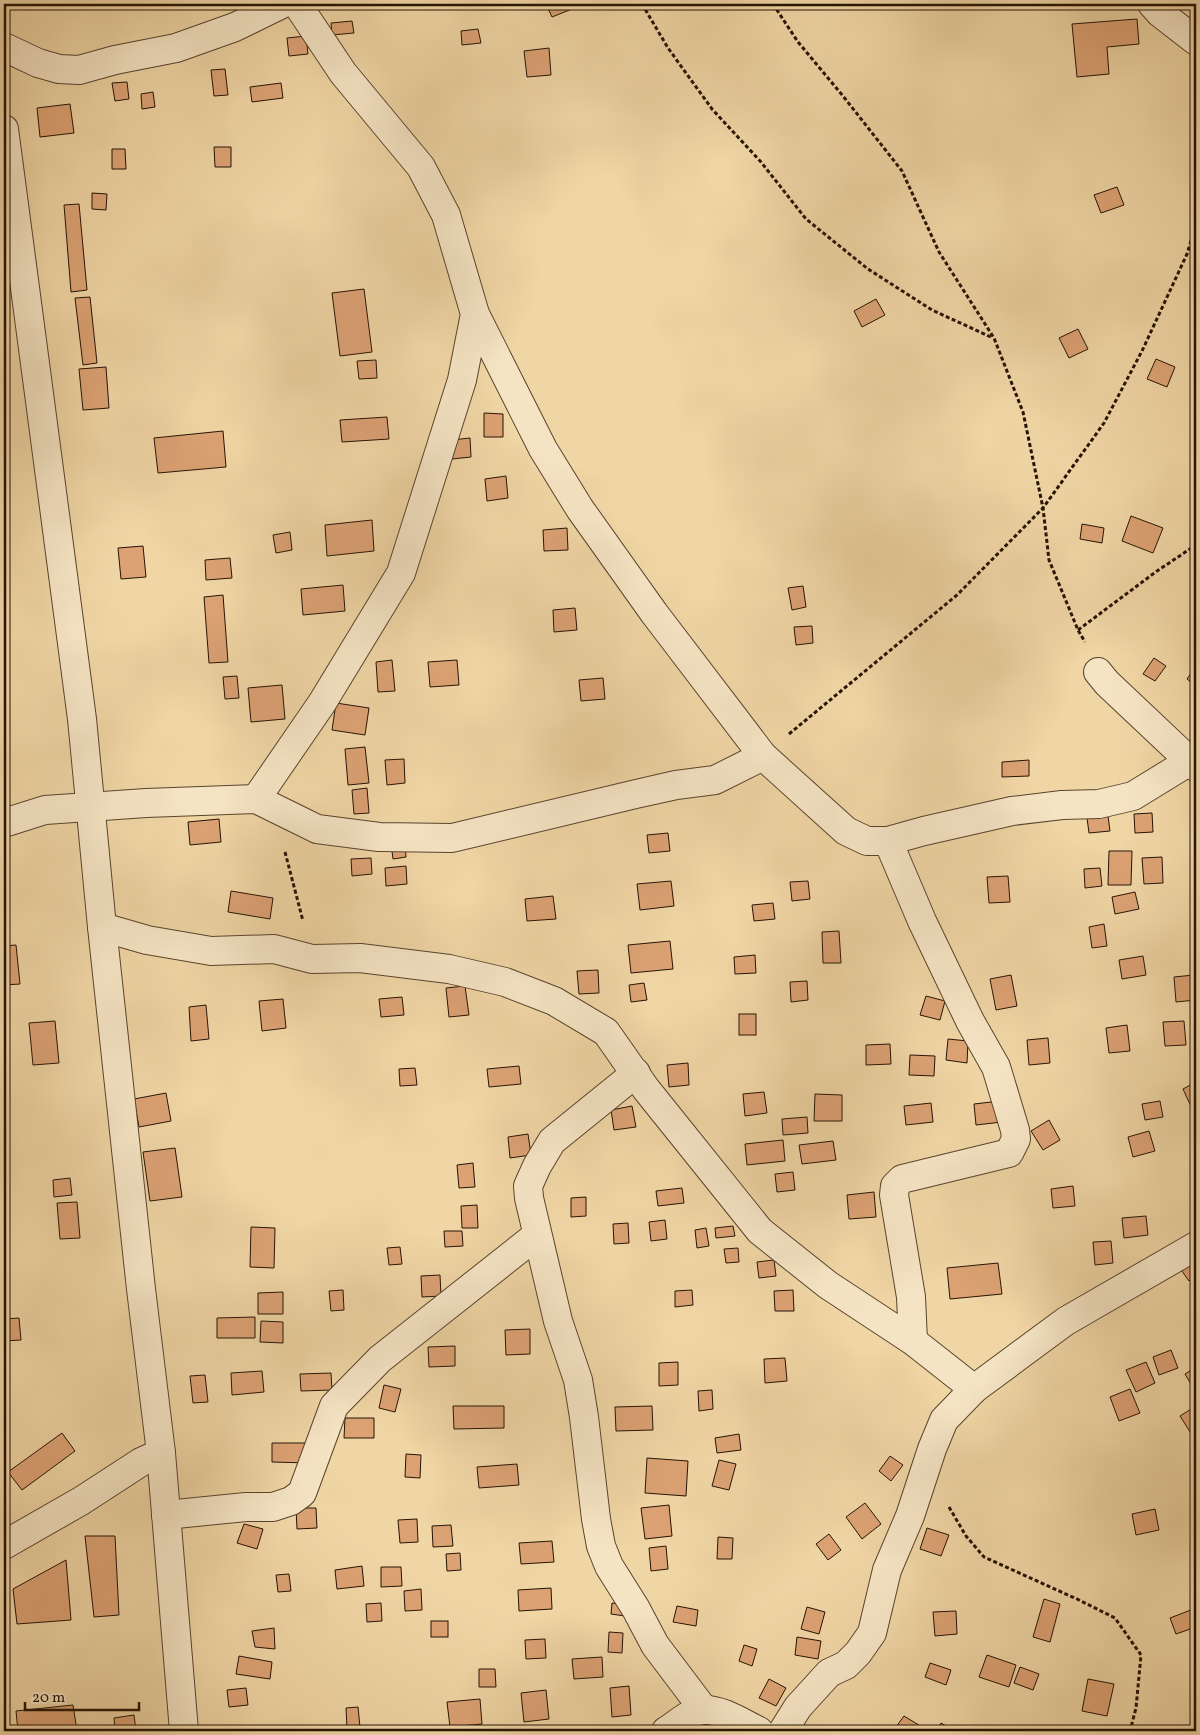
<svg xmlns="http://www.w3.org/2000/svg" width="1200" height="1735" viewBox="0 0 1200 1735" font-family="Vollkorn,serif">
	<rect width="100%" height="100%" fill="#f0d5a5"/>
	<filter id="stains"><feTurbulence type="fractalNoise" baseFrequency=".004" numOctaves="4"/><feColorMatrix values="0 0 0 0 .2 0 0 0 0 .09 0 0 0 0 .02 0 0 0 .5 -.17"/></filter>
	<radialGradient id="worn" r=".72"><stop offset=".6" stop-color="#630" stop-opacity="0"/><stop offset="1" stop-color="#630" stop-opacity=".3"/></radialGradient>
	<g fill="#dca274" stroke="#251405">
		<path d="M546,4H575L577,7L552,17Z"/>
		<path d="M1137,19L1139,44L1107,47L1109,74L1077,77L1072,24Z"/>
		<path d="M352,21L354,33L332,35L331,23Z"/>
		<path d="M478,29L481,43L462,45L461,31Z"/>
		<path d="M306,36L308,54L289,56L287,38Z"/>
		<path d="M549,48L551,75L527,77L524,51Z"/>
		<path d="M225,69L228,95L214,96L211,70Z"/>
		<path d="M127,82L129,99L115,101L112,83Z"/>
		<path d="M281,83L283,98L252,102L250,87Z"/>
		<path d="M153,92L155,107L142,109L141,94Z"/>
		<path d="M70,104L74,133L40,137L37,108Z"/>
		<path d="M214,147H231V167H215Z"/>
		<path d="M112,149H125L126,169H112Z"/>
		<path d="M1117,187L1124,205L1101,213L1094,195Z"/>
		<path d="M92,193L107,194L106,210L92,209Z"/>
		<path d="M79,204L87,290L71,292L64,205Z"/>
		<path d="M364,289L372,352L340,356L332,293Z"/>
		<path d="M90,297L97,363L83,365L75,298Z"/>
		<path d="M876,299L885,315L862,327L854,311Z"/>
		<path d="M1078,329L1088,349L1069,358L1059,338Z"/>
		<path d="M1156,359L1175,367L1167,387L1147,379Z"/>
		<path d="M376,360L377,378L359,379L357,361Z"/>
		<path d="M106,367L109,408L83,410L79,369Z"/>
		<path d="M484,413L503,414V437H484Z"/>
		<path d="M387,417L389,439L342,442L340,420Z"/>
		<path d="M223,431L226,467L158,473L154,438Z"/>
		<path d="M470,438L471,457L452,459V440Z"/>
		<path d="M506,476L508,498L487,501L485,479Z"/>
		<path d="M1131,516L1163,528L1153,553L1122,541Z"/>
		<path d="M372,520L374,551L327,556L325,525Z"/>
		<path d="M1082,524L1104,528L1102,543L1080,539Z"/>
		<path d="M567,528L568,550L544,551L543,530Z"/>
		<path d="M290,532L292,550L276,553L273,535Z"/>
		<path d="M143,546L146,577L121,579L118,548Z"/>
		<path d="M230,558L232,578L206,580L205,560Z"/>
		<path d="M343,585L345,611L303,615L301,589Z"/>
		<path d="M803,586L806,607L792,610L788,588Z"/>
		<path d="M223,595L228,662L209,663L204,597Z"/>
		<path d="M575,608L577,630L554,632L553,610Z"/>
		<path d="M812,626L813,643L796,645L794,627Z"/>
		<path d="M1196,639V653L1191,650Z"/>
		<path d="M1154,658L1166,666L1155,681L1143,674Z"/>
		<path d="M392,660L395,691L378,692L376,662Z"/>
		<path d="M457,660L459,685L430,687L428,662Z"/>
		<path d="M1196,666V686L1187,679Z"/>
		<path d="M237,676L239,698L225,699L223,677Z"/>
		<path d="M603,678L605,699L581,701L579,680Z"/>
		<path d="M282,685L285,719L251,722L248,688Z"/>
		<path d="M336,703L369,708L365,735L332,730Z"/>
		<path d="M365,747L369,783L348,785L345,749Z"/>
		<path d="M404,759L405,783L387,785L385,760Z"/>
		<path d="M1029,760V776L1002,777V762Z"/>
		<path d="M367,788L369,813L354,814L352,790Z"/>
		<path d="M1152,813L1153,832L1135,833L1134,814Z"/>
		<path d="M1108,816L1110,831L1089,833L1087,818Z"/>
		<path d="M219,819L221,842L190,845L188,822Z"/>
		<path d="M668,833L670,851L649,853L647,835Z"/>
		<path d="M405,842L406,857L393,859L391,843Z"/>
		<path d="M1109,851H1132L1131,885H1108Z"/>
		<path d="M1162,857L1163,883L1144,884L1142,858Z"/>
		<path d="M371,858L372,874L352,876L351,859Z"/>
		<path d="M406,866L407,884L386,886L385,868Z"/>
		<path d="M1100,868L1102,886L1085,888L1084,869Z"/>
		<path d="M1008,876L1010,902L989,903L987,877Z"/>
		<path d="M671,881L674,906L640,910L637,884Z"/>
		<path d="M808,881L810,899L792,901L790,882Z"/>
		<path d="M231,891L273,898L270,919L228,912Z"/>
		<path d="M1135,892L1139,909L1115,914L1112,897Z"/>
		<path d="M553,896L556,919L527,921L525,899Z"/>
		<path d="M773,903L775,919L754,921L752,905Z"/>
		<path d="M1104,924L1107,946L1092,948L1089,927Z"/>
		<path d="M839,931L841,963H823L822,932Z"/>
		<path d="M670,941L673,969L631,973L628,945Z"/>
		<path d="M16,945L20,984L4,985V946Z"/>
		<path d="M755,955L756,973L735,974L734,957Z"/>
		<path d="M1143,956L1146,975L1122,979L1119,960Z"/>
		<path d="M598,970L599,993L579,994L577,971Z"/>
		<path d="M1011,975L1017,1006L996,1010L990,979Z"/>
		<path d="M1194,975L1196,1000L1176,1002L1174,977Z"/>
		<path d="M807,981L808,1000L791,1002L790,982Z"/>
		<path d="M644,983L647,1000L631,1002L629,985Z"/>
		<path d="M465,986L469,1015L449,1017L446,988Z"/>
		<path d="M926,996L945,1001L940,1020L920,1015Z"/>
		<path d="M402,997L404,1015L381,1017L379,999Z"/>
		<path d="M283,999L286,1028L262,1031L259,1001Z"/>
		<path d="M206,1005L209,1039L191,1041L189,1007Z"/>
		<rect x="739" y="1014" width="17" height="21"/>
		<path d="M55,1021L59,1063L33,1065L29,1023Z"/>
		<path d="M1184,1021L1186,1045L1165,1046L1163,1022Z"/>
		<path d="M1127,1025L1130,1051L1109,1053L1106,1028Z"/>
		<path d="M1048,1038L1050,1063L1029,1065L1027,1040Z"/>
		<path d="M948,1039L968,1041L967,1063L946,1060Z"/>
		<path d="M890,1044L891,1064L866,1065V1045Z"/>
		<path d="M910,1055L935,1056L934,1076L909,1075Z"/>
		<path d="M688,1063L689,1085L669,1087L667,1065Z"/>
		<path d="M519,1066L521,1084L489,1087L487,1069Z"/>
		<path d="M415,1068L417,1085L400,1086L399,1069Z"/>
		<path d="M1196,1082V1109L1193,1111L1183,1089Z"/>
		<path d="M764,1092L767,1113L745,1116L743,1094Z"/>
		<path d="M166,1093L171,1121L139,1127L134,1099Z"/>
		<path d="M815,1094L842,1095V1121H814Z"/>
		<path d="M1000,1101L1002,1122L976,1125L974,1104Z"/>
		<path d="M1160,1101L1163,1117L1145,1120L1142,1104Z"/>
		<path d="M931,1103L933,1122L906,1125L904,1106Z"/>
		<path d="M632,1106L636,1127L614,1130L611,1110Z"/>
		<path d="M807,1117L808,1133L783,1135L782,1119Z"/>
		<path d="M1049,1120L1060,1140L1043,1150L1031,1131Z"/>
		<path d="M1149,1131L1155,1151L1133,1157L1128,1137Z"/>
		<path d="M528,1134L531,1155L510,1158L508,1137Z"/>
		<path d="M783,1140L785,1161L747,1165L745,1144Z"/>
		<path d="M833,1141L836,1160L802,1164L799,1145Z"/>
		<path d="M175,1148L182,1197L150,1201L143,1152Z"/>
		<path d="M473,1163L475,1187L459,1188L457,1165Z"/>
		<path d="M793,1172L795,1190L777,1192L775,1174Z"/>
		<path d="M70,1178L72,1195L54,1197L53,1180Z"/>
		<path d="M1073,1186L1075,1206L1053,1208L1051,1189Z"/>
		<path d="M682,1188L684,1203L658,1206L656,1191Z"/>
		<path d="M874,1192L876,1217L849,1219L847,1195Z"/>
		<path d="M586,1197V1216L571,1217V1198Z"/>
		<path d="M77,1202L80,1238L60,1239L57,1203Z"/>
		<path d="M477,1205L478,1228H462L461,1206Z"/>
		<path d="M1146,1216L1148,1235L1124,1238L1122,1218Z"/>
		<path d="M665,1220L667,1239L651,1241L649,1222Z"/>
		<path d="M628,1223L629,1243L614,1244L613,1224Z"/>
		<path d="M733,1226L735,1236L716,1238L715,1228Z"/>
		<path d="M251,1227L275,1228L274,1268L250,1267Z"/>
		<path d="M706,1228L709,1246L697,1248L695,1230Z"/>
		<path d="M444,1231H462L463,1246L445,1247Z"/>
		<path d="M1111,1241L1113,1263L1095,1265L1093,1242Z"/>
		<path d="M400,1247L402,1264L389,1265L387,1248Z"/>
		<path d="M738,1248L739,1262L726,1263L724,1249Z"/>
		<path d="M1196,1256V1276L1189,1281L1179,1267Z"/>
		<path d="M774,1260L776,1276L759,1278L757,1262Z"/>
		<path d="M998,1263L1002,1294L950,1299L947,1268Z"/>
		<path d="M440,1275L441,1296L422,1297L421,1276Z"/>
		<path d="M343,1290L344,1310L331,1311L329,1291Z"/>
		<path d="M692,1290L693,1305L675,1307V1291Z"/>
		<path d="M793,1290L794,1311H775L774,1291Z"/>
		<path d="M283,1292V1314H258V1293Z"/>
		<path d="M255,1317V1338H217V1318Z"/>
		<path d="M19,1318L21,1340L4,1341V1319Z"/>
		<path d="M261,1321L283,1322V1343L260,1342Z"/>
		<path d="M530,1329V1354L506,1355L505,1330Z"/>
		<path d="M455,1346V1366L429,1367L428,1347Z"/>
		<path d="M1171,1350L1178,1368L1159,1375L1153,1357Z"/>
		<path d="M785,1358L787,1381L765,1383L764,1359Z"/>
		<path d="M678,1362V1385L659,1386V1363Z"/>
		<path d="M1146,1362L1155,1383L1136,1392L1126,1370Z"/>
		<path d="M1196,1367V1390L1195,1391L1185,1374Z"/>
		<path d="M262,1371L264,1392L232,1395L231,1373Z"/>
		<path d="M331,1373L332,1390L301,1391L300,1374Z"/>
		<path d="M205,1375L208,1402L193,1403L190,1376Z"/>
		<path d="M384,1385L401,1389L395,1412L379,1408Z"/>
		<path d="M1130,1389L1140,1413L1119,1421L1110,1397Z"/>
		<path d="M712,1390L713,1409L699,1411L698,1391Z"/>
		<path d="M453,1406H504V1428L454,1429Z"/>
		<path d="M652,1406L653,1430L616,1431L615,1407Z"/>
		<path d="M1196,1406V1433L1192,1435L1180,1416Z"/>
		<path d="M345,1418H374V1438H344Z"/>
		<path d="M62,1433L75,1451L22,1490L8,1472Z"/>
		<path d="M739,1434L741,1450L717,1453L715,1438Z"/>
		<path d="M272,1443H311L310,1463L272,1462Z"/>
		<path d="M406,1454L421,1455L420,1478L405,1477Z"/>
		<path d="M890,1456L903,1465L891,1481L879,1471Z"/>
		<path d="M647,1458L688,1461L686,1496L645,1493Z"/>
		<path d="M719,1460L736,1464L729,1490L712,1486Z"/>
		<path d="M517,1464L519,1485L479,1488L477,1467Z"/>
		<path d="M865,1503L881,1524L862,1539L846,1517Z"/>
		<path d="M669,1505L672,1536L645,1539L641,1508Z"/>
		<path d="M296,1508H316L317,1528L297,1529Z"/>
		<path d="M1155,1509L1159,1530L1136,1535L1132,1514Z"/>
		<path d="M417,1519L418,1542L400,1543L398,1520Z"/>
		<path d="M244,1524L263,1529L257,1549L237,1543Z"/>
		<path d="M451,1525L453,1546L433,1547L432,1526Z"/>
		<path d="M927,1528L949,1535L941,1556L920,1549Z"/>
		<path d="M829,1534L841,1550L828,1560L816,1544Z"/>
		<path d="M85,1536H115L119,1615L94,1617Z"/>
		<path d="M718,1537L733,1538L732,1559H717Z"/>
		<path d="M552,1541L554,1562L521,1564L519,1543Z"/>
		<path d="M666,1546L668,1569L651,1571L649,1548Z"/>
		<path d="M460,1553L461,1570L447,1571L446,1554Z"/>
		<path d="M66,1560L71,1620L17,1624L13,1589Z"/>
		<path d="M362,1566L364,1586L337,1589L335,1570Z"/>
		<path d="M381,1567H401L402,1586L381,1587Z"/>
		<path d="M289,1574L291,1591L278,1592L276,1575Z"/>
		<path d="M551,1588L552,1609L519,1611L518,1590Z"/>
		<path d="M421,1589L422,1610L405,1611L404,1591Z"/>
		<path d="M1044,1599L1060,1604L1050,1642L1033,1637Z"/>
		<path d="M381,1603L382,1621L367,1622L366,1604Z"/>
		<path d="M612,1603L626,1605L625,1616L611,1614Z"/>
		<path d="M677,1606L698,1610L696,1626L673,1622Z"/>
		<path d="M807,1607L825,1612L819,1634L801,1629Z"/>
		<path d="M1196,1608V1627L1176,1634L1170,1618Z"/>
		<path d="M956,1611L957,1634L935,1636L933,1612Z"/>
		<rect x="431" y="1621" width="17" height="16"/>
		<path d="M274,1628L275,1649L255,1647L252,1631Z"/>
		<path d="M609,1632L623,1633L622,1653L608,1652Z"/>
		<path d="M797,1637L821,1641L818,1659L795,1655Z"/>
		<path d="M545,1639L546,1658L526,1659L525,1640Z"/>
		<path d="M744,1645L757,1649L752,1666L739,1661Z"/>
		<path d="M987,1655L1016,1665L1009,1687L979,1677Z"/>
		<path d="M239,1656L272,1662L270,1679L236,1674Z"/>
		<path d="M602,1657L603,1677L574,1679L572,1659Z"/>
		<path d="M930,1663L951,1670L946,1685L925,1677Z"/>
		<path d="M1020,1667L1039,1674L1033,1690L1014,1683Z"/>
		<path d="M479,1669H495L496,1687H479Z"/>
		<path d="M769,1679L786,1688L776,1706L759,1698Z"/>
		<path d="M1088,1679L1114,1684L1107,1716L1082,1711Z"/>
		<path d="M629,1686L631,1715L612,1717L610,1688Z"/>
		<path d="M246,1688L248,1705L229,1707L227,1690Z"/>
		<path d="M546,1690L549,1719L524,1722L521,1693Z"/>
		<path d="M480,1699L482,1724L450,1727L447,1702Z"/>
		<path d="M73,1705L77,1731H18L16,1711Z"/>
		<path d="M358,1707L360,1727L347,1728L346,1708Z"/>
		<path d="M134,1715L136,1731H115L114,1718Z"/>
		<path d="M904,1716L922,1727L919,1731H893Z"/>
		<path d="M941,1723L955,1731H937Z"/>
	</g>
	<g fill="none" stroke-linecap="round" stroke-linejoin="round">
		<g stroke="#58442d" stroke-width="30">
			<g id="minor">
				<path d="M1152,4L1160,13L1196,41"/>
				<path d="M4,47L38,63L59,69L79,70L115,60L176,48L235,27L282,4"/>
				<path d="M4,129L82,719L102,927L141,1289L161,1453L184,1731"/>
				<path d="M475,314L543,449L580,509L654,613L763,756L846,831L867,841H888L924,831L1012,811L1062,805L1099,804L1133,796L1190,761"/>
				<path d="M1098,672L1107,683L1196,767"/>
				<path d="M256,799L322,703L401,573L462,380L475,314L446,215L421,167L343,73L297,4"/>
				<path d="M4,823L45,810L146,803L256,799L317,829L379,837L452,838L636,794L676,785L715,780L763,756"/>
				<path d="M888,841L922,921L970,1021L996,1067L1015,1130L1016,1139L1009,1153L902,1179L895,1186L894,1195L911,1297L913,1341"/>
				<path d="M102,927L147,940L211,951L274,949L312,959L360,958L449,969L505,982L554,1001L606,1032L646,1089L760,1231L828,1285L913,1341L974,1389"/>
				<path d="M636,1073L552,1141L537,1166L528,1186L529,1198L558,1321L578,1380L584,1417L596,1519L601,1546L609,1566L636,1609L655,1645L704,1710"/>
				<path d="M166,1515L246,1507H273L291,1501L302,1493L334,1406L380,1359L537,1235"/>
				<path d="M4,1545L81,1501L141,1462L161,1453"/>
				<path d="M666,1731C677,1724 691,1711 704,1710C722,1709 744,1724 759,1731"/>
				<path d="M783,1731L798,1707L829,1673L846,1665L858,1653L872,1633L887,1570L910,1516L932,1449L944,1420L974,1389L1066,1321L1196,1246"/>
			</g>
		</g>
		<g stroke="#251405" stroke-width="3" stroke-dasharray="4 2.5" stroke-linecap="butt">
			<path d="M642,4L668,48L712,109L761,162L806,219L868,269L932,310L993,338"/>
			<path d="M773,4L798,42L843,96L902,171L939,252L994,338L1023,412L1043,508L1049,560L1078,630L1085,642"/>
			<path d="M1078,630L1157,571L1196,545"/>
			<path d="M789,734L957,595L1043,508L1104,423L1142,351L1187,254L1196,225"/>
			<path d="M285,852L303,921"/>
			<path d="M949,1507L966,1536L984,1557L1079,1600L1115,1618L1141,1655L1136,1708L1130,1731"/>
		</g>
		<use href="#minor" stroke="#f5e4c4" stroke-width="28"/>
	</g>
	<rect width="1200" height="1735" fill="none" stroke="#f0d5a5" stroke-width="20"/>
	<rect x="5" y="5" width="1190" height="1725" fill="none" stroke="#251405" stroke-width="2.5"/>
	<rect x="10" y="10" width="1180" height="1715" fill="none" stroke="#251405"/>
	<path d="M25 1702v8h114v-8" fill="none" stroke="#251405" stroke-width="2.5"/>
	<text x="32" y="1702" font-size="15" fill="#251405" stroke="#f5e4c4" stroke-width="4" paint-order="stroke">20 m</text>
	<rect width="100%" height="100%" filter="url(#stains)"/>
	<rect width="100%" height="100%" fill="url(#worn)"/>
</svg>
